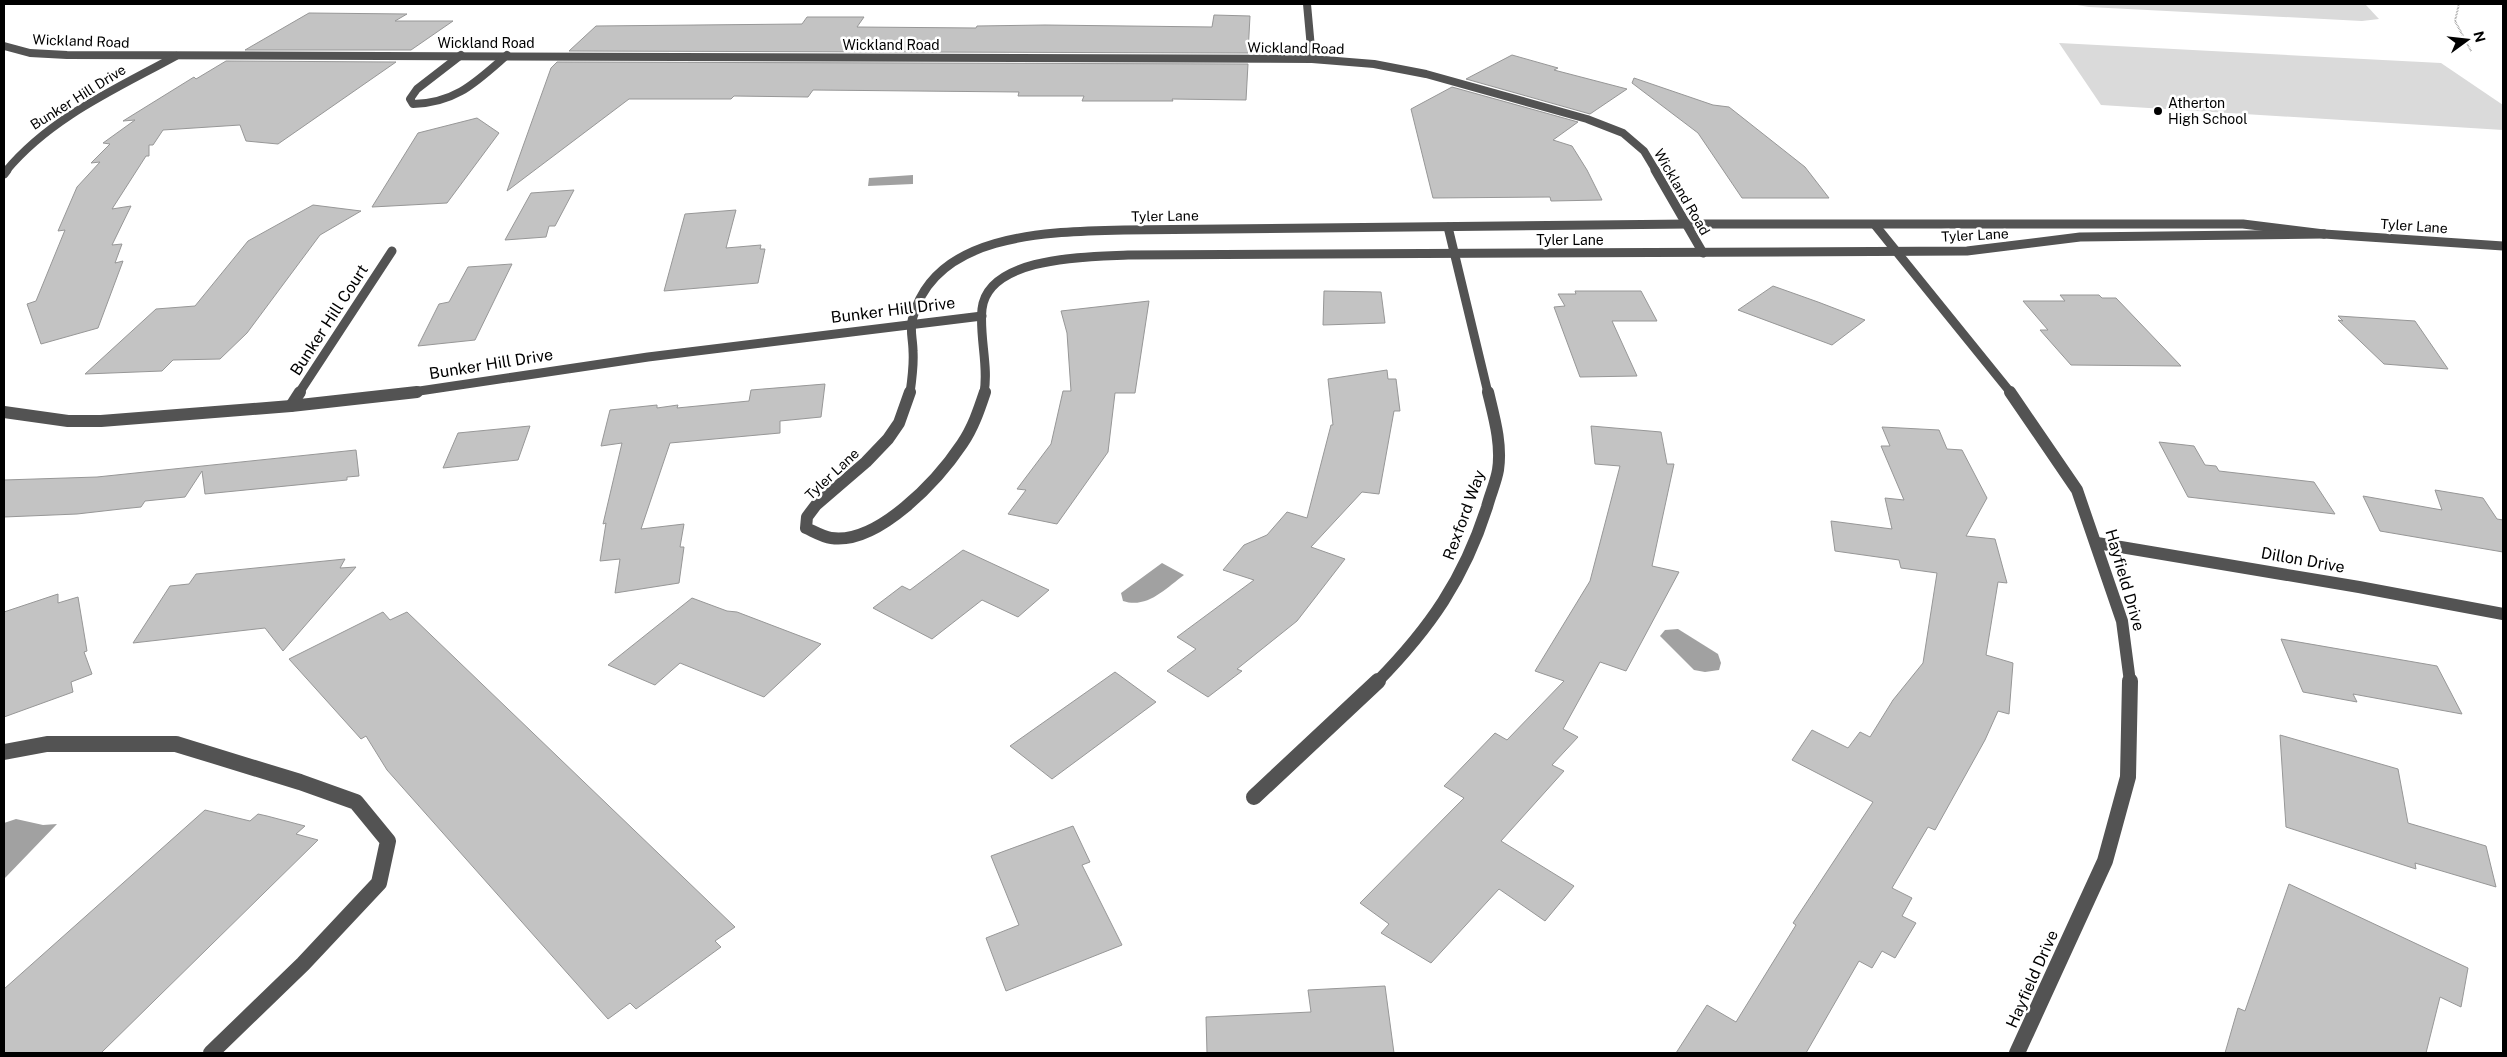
<svg xmlns="http://www.w3.org/2000/svg" width="2507" height="1057" viewBox="0 0 2507 1057" font-family="'Public Sans',sans-serif">
	<rect width="100%" height="100%" fill="#fff"/>
	<g fill="#dadada">
		<path d="M2071,4H2365L2379,19L2362,21L2089,7Z"/>
		<path d="M2059,43L2441,63L2503,105V130L2101,105Z"/>
	</g>
	<g fill="#a1a1a1">
		<path d="M913,175V184L868,186L869,178Z"/>
		<path d="M1162,563L1184,575C1165,589 1147,609 1123,601L1121,593Z"/>
		<path d="M1678,629L1718,654L1721,663L1719,670L1705,672L1694,670L1660,636L1665,630Z"/>
		<path d="M16,819L43,825L57,824L4,879V823Z"/>
	</g>
	<g fill="#c3c3c3" stroke="#979797">
		<path d="M309,13L407,14L395,21H453L411,50H245Z"/>
		<path d="M1214,15L1250,16L1248,53L569,51L596,26L802,24L807,17H864L857,27L976,28L977,26L1045,25L1212,27Z"/>
		<path d="M1512,55L1558,68L1554,70L1627,89L1590,114L1466,79Z"/>
		<path d="M226,61L396,62L278,144L246,141L240,125L163,130L153,145H149V156H146L112,209L131,206L112,245L122,244L115,263L123,261L98,328L41,344L27,304L36,301L65,230L58,231L77,187L100,162L91,163L110,144L103,143L135,120L123,121L194,77L196,79Z"/>
		<path d="M557,62L1248,64L1246,100L1172,99L1173,101H1082L1084,96H1018L1019,92L813,90L808,97L734,96L731,99H629L507,191L551,68Z"/>
		<path d="M1634,78L1713,105L1729,107L1805,167L1829,198H1742L1698,133L1632,83Z"/>
		<path d="M1452,87L1578,122L1553,140L1572,146L1587,170L1602,200L1551,201L1550,197L1433,198L1411,109Z"/>
		<path d="M477,118L499,133L447,203L372,207L418,133Z"/>
		<path d="M574,190L555,226H549L546,237L505,240L531,193Z"/>
		<path d="M313,205L361,211L320,235L247,333L220,359L173,360L162,371L85,374L156,309L195,306L248,241Z"/>
		<path d="M736,210L726,248L761,245L760,249H765L758,283L664,291L685,214Z"/>
		<path d="M512,264L475,340L418,346L439,304L449,302L468,267Z"/>
		<path d="M1773,286L1818,302L1865,320L1832,345L1738,310Z"/>
		<path d="M1324,291L1381,292L1385,323L1323,325Z"/>
		<path d="M1575,291H1641L1657,321H1612L1637,376L1580,377L1554,307L1565,306L1558,294H1576Z"/>
		<path d="M2060,295H2099L2102,298H2116L2181,366L2071,365L2040,330H2048L2023,301H2065Z"/>
		<path d="M1149,301L1135,393H1115L1108,452L1057,524L1008,514L1026,490L1017,489L1051,444L1063,391H1071L1067,333L1061,311Z"/>
		<path d="M2338,316L2415,321L2448,369L2384,364L2338,320L2343,321Z"/>
		<path d="M1387,370L1388,379H1396L1400,411H1394L1379,494L1362,492L1311,547L1345,559L1297,621L1237,669L1242,671L1208,697L1167,671L1196,649L1177,637L1254,580L1223,570L1244,545L1267,535L1287,512L1307,518L1331,425H1333L1328,379Z"/>
		<path d="M825,384L821,417L780,421V433L670,443L641,529L684,524L680,547H684L679,583L615,593L620,559L600,561L606,523L603,524L622,443L601,446L610,410L657,405V408L678,405L677,408L749,401L751,390Z"/>
		<path d="M530,426L518,460L443,468L458,433Z"/>
		<path d="M1591,426L1661,432L1667,464H1674L1652,566L1679,572L1626,671L1600,662L1563,729L1578,737L1552,765L1564,771L1501,841L1574,886L1545,921L1499,889L1431,963L1381,933L1389,924L1360,903L1464,798L1444,786L1495,733L1507,740L1564,681L1535,671L1590,581L1620,466L1595,464Z"/>
		<path d="M1882,427L1939,430L1947,449L1962,450L1987,498L1966,536L1995,539L2007,583L1998,582L1986,655L2013,663L2009,714L1998,711L1985,740L1935,830L1928,827L1892,888L1912,898L1902,916L1916,923L1895,958L1882,951L1872,968L1859,961L1806,1053H1676L1707,1005L1736,1022L1796,925L1793,923L1873,802L1792,760L1812,730L1848,748L1860,732L1870,737L1893,700L1923,663L1937,573L1901,568L1899,560L1835,551L1831,521L1892,529L1885,498L1904,500L1881,446H1890Z"/>
		<path d="M2159,442L2194,446L2205,465L2216,466L2219,471L2314,482L2335,514L2188,497Z"/>
		<path d="M356,450L359,476L347,477V480L205,494L202,471L185,497L145,501L141,507L121,509L77,514L4,517V480L97,477Z"/>
		<path d="M2435,490L2483,498L2497,519L2503,520V552L2380,531L2363,496L2442,510Z"/>
		<path d="M963,550L1049,590L1018,617L982,600L932,639L873,608L902,586L910,590Z"/>
		<path d="M345,559L340,568L356,567L283,651L265,628L133,643L170,586L189,584L196,574Z"/>
		<path d="M58,594V603L78,597L87,651L84,652L92,674L71,682L73,692L4,717V612Z"/>
		<path d="M692,598L727,611L737,612L821,644L764,697L680,663L655,685L608,665Z"/>
		<path d="M383,612L390,620L407,612L735,927L715,941L721,947L636,1009L630,1003L608,1019L387,770L366,736L361,739L289,659Z"/>
		<path d="M2281,639L2437,666L2462,714L2353,694L2357,702L2303,692Z"/>
		<path d="M1115,672L1156,702L1052,779L1010,746Z"/>
		<path d="M2280,735L2398,769L2408,823L2486,846L2496,887L2415,863L2416,869L2286,827Z"/>
		<path d="M205,810L250,821L258,814L267,816L305,826L296,834L318,840L101,1053H4V989Z"/>
		<path d="M1073,826L1090,862L1082,865L1122,945L1006,991L986,938L1019,925L991,856Z"/>
		<path d="M2289,884L2468,968L2461,1007L2440,997L2426,1053H2225L2238,1008L2245,1011Z"/>
		<path d="M1385,986L1394,1053H1207L1206,1017L1311,1012L1308,990Z"/>
	</g>
	<g fill="none" stroke-linecap="round" stroke-linejoin="round">
		<path stroke="#757575" stroke-width="2" stroke-dasharray="0.5 1" stroke-linecap="butt" d="M2459,4L2455,21L2471,51"/>
		<g stroke="#535353" stroke-width="8">
			<path d="M1307,4L1312,59"/>
			<path d="M4,46L30,53L67,55L1312,59L1374,64L1426,74L1587,119L1623,133L1644,151L1656,171"/>
			<path d="M461,55L417,89L410,99L413,104C456,103 476,82 507,55"/>
			<path d="M6,171C51,117 116,89 176,56"/>
		</g>
		<g stroke="#535353" stroke-width="9">
			<path d="M1655,170L1703,253"/>
			<path d="M4,174L7,170"/>
			<path d="M1875,225L2011,393"/>
			<path d="M1448,227L1488,393"/>
			<path d="M2324,234L2503,246"/>
			<path d="M299,393L392,251"/>
			<path d="M406,393L648,357L982,316"/>
			<path d="M910,393C912,379 914,365 913,351C913,339 909,328 913,317C936,231 1053,232 1124,230L1688,224H2243L2324,234"/>
			<path d="M984,393C989,366 979,337 982,309C988,256 1088,257 1128,255L1967,251L2080,237L2324,234"/>
		</g>
		<g stroke="#535353" stroke-width="12">
			<path d="M910,392L899,423L888,439L866,462L816,505L807,517L806,528C813,531 823,537 831,538C878,545 938,480 962,444C973,428 979,410 985,392"/>
			<path d="M2010,392L2077,490L2122,621L2130,682"/>
			<path d="M291,406L300,392"/>
			<path d="M4,412L68,421H101L291,406L417,392"/>
			<path d="M2097,543L2359,587L2503,614"/>
			<path d="M1377,682C1430,628 1464,579 1487,507C1490,495 1496,482 1498,470C1502,444 1494,417 1488,392"/>
		</g>
		<g stroke="#535353" stroke-width="16">
			<path d="M4,752L47,744H176L300,782L356,802L388,841L379,883L303,964L211,1053"/>
			<path d="M1254,797L1378,681"/>
			<path d="M2017,1053L2105,861L2128,777L2130,681"/>
		</g>
	</g>
	<circle fill="#000" stroke="#fff" stroke-width="2" cx="2158" cy="111" r="5"/>
	<g text-anchor="middle" dominant-baseline="central" stroke-width="5" stroke-linejoin="round" paint-order="stroke">
		<g font-size="14" fill="#000" stroke="#fff">
			<text transform="translate(81 41) rotate(2)">Wickland Road</text>
			<text x="486" y="43">Wickland Road</text>
			<text x="891" y="45">Wickland Road</text>
			<text transform="translate(1296 48) rotate(1)">Wickland Road</text>
			<text transform="translate(78 97) rotate(-32)">Bunker Hill Drive</text>
			<text transform="translate(1682 192) rotate(60)">Wickland Road</text>
			<text transform="translate(1165 216) rotate(-1)">Tyler Lane</text>
			<text transform="translate(2414 226) rotate(4)">Tyler Lane</text>
			<text transform="translate(1975 235) rotate(-3)">Tyler Lane</text>
			<text x="1570" y="240">Tyler Lane</text>
			<text transform="translate(832 474) rotate(-43)">Tyler Lane</text>
		</g>
		<g font-size="14" fill="#000" stroke="#fff" text-anchor="start">
			<text x="2168" y="103">Atherton<tspan x="2168" dy="16">High School</tspan></text>
		</g>
		<g font-size="16" fill="#000" stroke="#fff">
			<text transform="translate(893 310) rotate(-7)">Bunker Hill Drive</text>
			<text transform="translate(329 320) rotate(-57)">Bunker Hill Court</text>
			<text transform="translate(491 364) rotate(-9)">Bunker Hill Drive</text>
			<text transform="translate(1464 515) rotate(-70)">Rexford Way</text>
			<text transform="translate(2303 560) rotate(10)">Dillon Drive</text>
			<text transform="translate(2125 580) rotate(74)">Hayfield Drive</text>
			<text transform="translate(2032 979) rotate(-66)">Hayfield Drive</text>
		</g>
	</g>
	<rect width="2507" height="1057" fill="none" stroke="#000000" stroke-width="10"/>
	<g transform="translate(2467 40) rotate(75)" stroke="#ffffff" stroke-width="4" paint-order="stroke">
	<path d="M0-4L9 19L0 12L-9 19Z" fill="#000000"/>
	<text y="-8" font-size="14" font-weight="bold" text-anchor="middle" fill="#000000">N</text>
	</g>
</svg>
